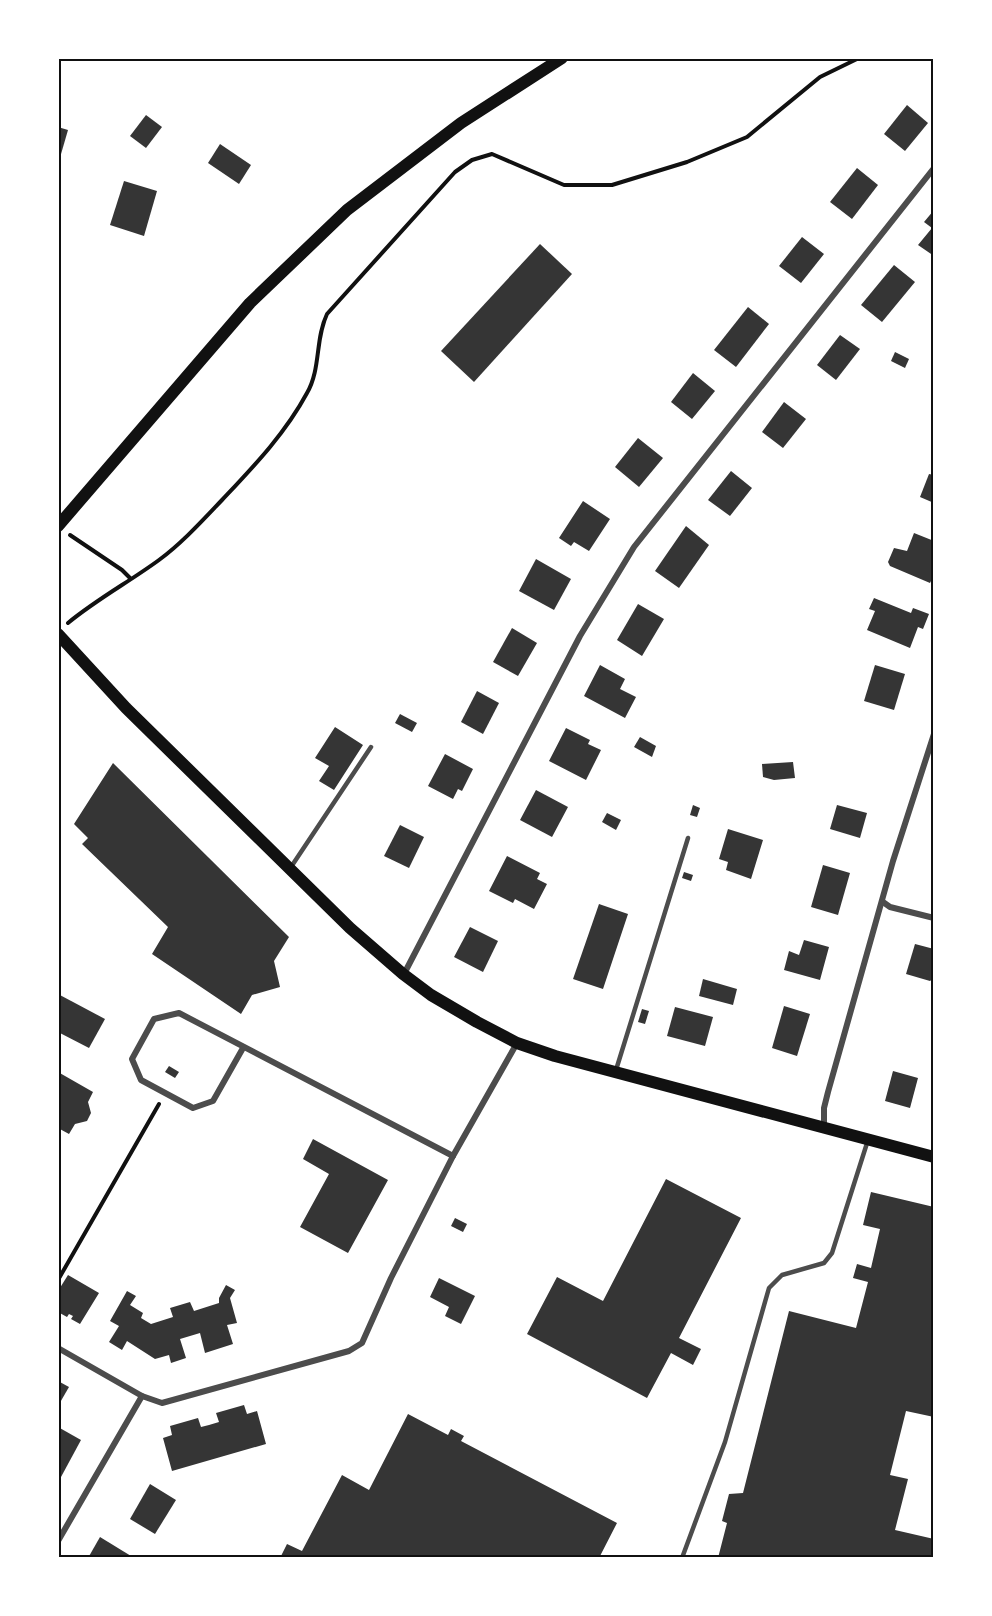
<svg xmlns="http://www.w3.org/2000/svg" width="992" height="1616" viewBox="0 0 992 1616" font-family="'Asap Condensed',sans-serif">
	<rect width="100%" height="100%" fill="#fff"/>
	<g fill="#353535">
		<path d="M907,105L928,123L905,151L884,134Z"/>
		<path d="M146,115L162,127L146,148L130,136Z"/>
		<path d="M58,127L68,130L59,161H58Z"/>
		<path d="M220,144L251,165L239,184L208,163Z"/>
		<path d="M857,168L878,185L852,219L830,202Z"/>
		<path d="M124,181L157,191L144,236L110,225Z"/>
		<path d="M934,210V256L918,245L932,228L924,222Z"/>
		<path d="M802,237L824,254L801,283L779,266Z"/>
		<path d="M540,244L572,274L474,382L441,351Z"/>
		<path d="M894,265L915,282L882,322L861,305Z"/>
		<path d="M748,307L769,324L736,367L714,350Z"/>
		<path d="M840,335L860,349L836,380L817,365Z"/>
		<path d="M895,352L909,359L905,368L891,361Z"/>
		<path d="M693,373L715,391L692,419L671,402Z"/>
		<path d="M784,402L806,419L783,448L762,432Z"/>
		<path d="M638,438L663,458L639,487L615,467Z"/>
		<path d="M731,471L752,488L730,516L708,500Z"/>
		<path d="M929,474L934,475V503L920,497Z"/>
		<path d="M583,501L610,519L589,551L574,542L571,546L559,538Z"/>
		<path d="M686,526L709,545L679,588L655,571Z"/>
		<path d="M914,533L934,541V575L930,583L890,566L888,562L894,548L907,551Z"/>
		<path d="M536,559L571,579L554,610L519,591Z"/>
		<path d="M874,598L911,613L913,608L929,614L923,629L918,627L910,648L867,630L875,611L869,609Z"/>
		<path d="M638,604L664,619L642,656L617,640Z"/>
		<path d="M512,628L537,643L518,676L493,662Z"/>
		<path d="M600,665L625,679L620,689L636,697L625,718L584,696Z"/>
		<path d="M875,665L905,674L894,710L864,701Z"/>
		<path d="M477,691L499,703L483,734L461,722Z"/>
		<path d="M400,714L417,723L412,732L395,723Z"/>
		<path d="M335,727L363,745L334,790L319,781L329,766L315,758Z"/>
		<path d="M566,728L590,740L588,744L601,750L586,780L549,761Z"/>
		<path d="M640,737L656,746L652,757L634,747Z"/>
		<path d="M445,754L473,769L462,791L458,789L453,799L428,786Z"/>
		<path d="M793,762L795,778L774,780L763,777L762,764Z"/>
		<path d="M113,763L289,937L274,961L280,987L252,995L241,1014L152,954L168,927L82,844L88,838L74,824Z"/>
		<path d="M536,790L568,807L552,837L520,820Z"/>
		<path d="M693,805L700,808L697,817L690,815Z"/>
		<path d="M837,805L867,813L860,838L830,829Z"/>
		<path d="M607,813L621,820L616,830L602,822Z"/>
		<path d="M400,825L424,837L409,868L384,856Z"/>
		<path d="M728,829L763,840L751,879L726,870L728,862L719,859Z"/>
		<path d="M507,856L540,873L537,879L547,884L534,909L515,899L513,903L489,891Z"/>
		<path d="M823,865L850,873L838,915L811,907Z"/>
		<path d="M684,872L693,875L691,881L682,878Z"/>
		<path d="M599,904L628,914L603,989L573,979Z"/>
		<path d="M470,927L498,941L483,972L454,957Z"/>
		<path d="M804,940L829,947L820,980L784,970L789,951L799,955Z"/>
		<path d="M915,944L934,949V978L930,981L906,974Z"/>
		<path d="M703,979L737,989L733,1005L699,996Z"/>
		<path d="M58,994L105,1019L89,1048L58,1032Z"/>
		<path d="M784,1006L810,1014L797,1056L772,1048Z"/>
		<path d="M675,1007L713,1017L705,1046L667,1036Z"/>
		<path d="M642,1009L649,1011L645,1024L638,1022Z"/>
		<path d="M169,1066L179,1072L175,1078L165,1072Z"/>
		<path d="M893,1071L918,1078L910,1108L885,1101Z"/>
		<path d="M58,1072L93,1092L88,1102L91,1113L87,1121L75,1124L69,1134L58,1128Z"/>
		<path d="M313,1139L388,1180L348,1253L300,1227L329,1174L303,1159Z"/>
		<path d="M666,1179L741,1218L679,1338L701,1349L693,1365L671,1353L647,1398L527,1334L557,1277L603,1301Z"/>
		<path d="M871,1192L934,1207V1417L906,1411L890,1475L908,1479L895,1530L934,1539V1558H718L727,1523L722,1521L729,1494L743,1493L789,1311L856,1328L868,1282L853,1278L857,1264L871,1268L880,1229L863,1225Z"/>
		<path d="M455,1218L467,1224L463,1232L451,1226Z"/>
		<path d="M68,1275L99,1293L80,1324L71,1319L73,1316L69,1314L67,1317L58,1312V1291Z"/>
		<path d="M439,1278L475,1296L461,1324L445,1316L449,1307L430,1297Z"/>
		<path d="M226,1285L235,1290L230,1298L237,1323L227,1325L233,1344L205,1353L200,1333L180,1339L186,1358L171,1363L169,1355L155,1359L127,1341L122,1350L109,1342L119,1326L110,1321L127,1291L136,1296L130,1305L143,1313L141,1318L151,1324L173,1317L170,1308L190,1302L194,1311L219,1303V1298Z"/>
		<path d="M58,1381L69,1387L58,1406Z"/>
		<path d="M244,1405L247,1414L257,1411L266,1444L172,1471L163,1438L172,1435L170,1426L198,1418L201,1427L209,1425L219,1422L216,1413Z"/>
		<path d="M408,1414L448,1435L451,1429L464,1436L461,1441L617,1523L599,1558H280L287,1544L302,1551L342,1475L369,1490Z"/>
		<path d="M58,1427L81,1440L61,1477L58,1476Z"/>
		<path d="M150,1484L176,1500L155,1534L130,1519Z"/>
		<path d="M100,1537L131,1556L130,1558H88Z"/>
	</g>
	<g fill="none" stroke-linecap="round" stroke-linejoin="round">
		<g stroke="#111" stroke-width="4">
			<path d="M70,535L122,570L130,578"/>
			<path d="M68,623C97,599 129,582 159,560C182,543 202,521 222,500C253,467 285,434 307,393C321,369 315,339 327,314L455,172L472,160L492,154L564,185H612L687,162L747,137L820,77L859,58"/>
			<path d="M58,1280L159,1104"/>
		</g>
		<g stroke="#4c4c4c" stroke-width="4.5">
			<path d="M291,867L371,747"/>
			<path d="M616,1070L688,838"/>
			<path d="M682,1558L725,1442L769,1288L782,1275L824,1263L832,1253L868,1140"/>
		</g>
		<g stroke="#4c4c4c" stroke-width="6">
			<path d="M883,902L890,907L934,918"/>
			<path d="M404,974L580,636L634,547L934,168"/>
			<path d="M243,1048L213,1101L193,1108L141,1080L132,1059L154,1019L179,1013L453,1156"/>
			<path d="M824,1127V1108L828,1092L893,861L934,734"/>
			<path d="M58,1348L142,1396L162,1403L349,1351L362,1343L391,1278L453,1156L517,1043"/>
			<path d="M58,1541L142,1396"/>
		</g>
		<g stroke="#111" stroke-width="12">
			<path d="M58,526L250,303L347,210L461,123L562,58"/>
			<path d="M58,634L126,708L350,928L403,974L431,995L477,1022L517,1043L555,1056L934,1157"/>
		</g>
	</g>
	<rect width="992" height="1616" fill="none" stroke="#ffffff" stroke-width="120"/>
	<rect x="60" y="60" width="872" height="1496" fill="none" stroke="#111" stroke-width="2"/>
</svg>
